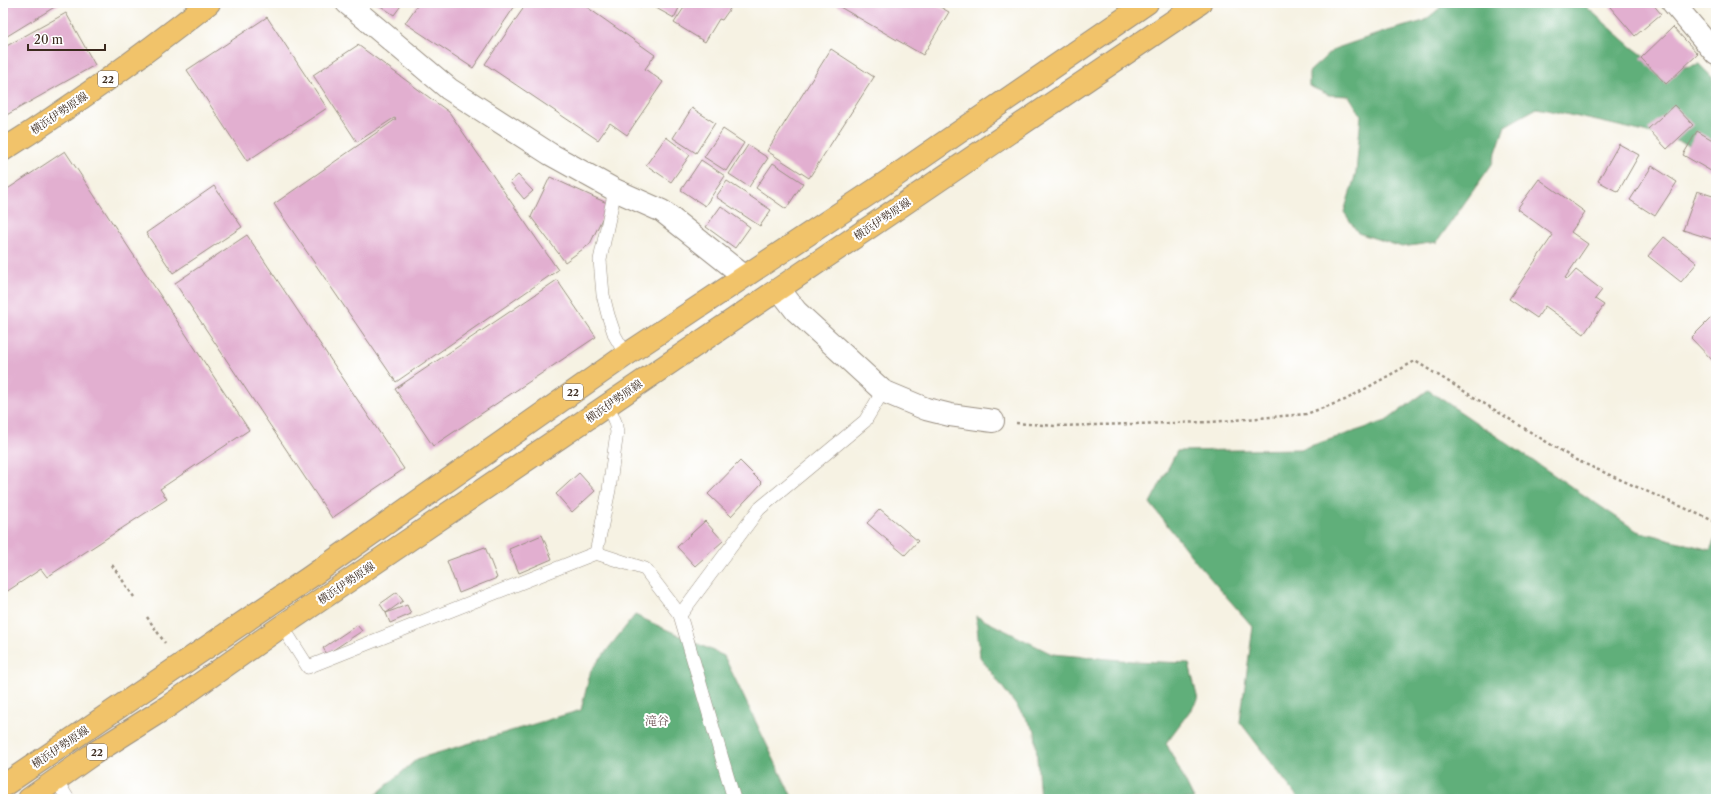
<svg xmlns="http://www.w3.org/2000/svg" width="1719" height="802" viewBox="0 0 1719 802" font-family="'Libre Caslon Text','Noto Serif JP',serif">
	<rect width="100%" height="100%" fill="#fff"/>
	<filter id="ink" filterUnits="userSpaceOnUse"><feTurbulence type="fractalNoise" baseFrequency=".025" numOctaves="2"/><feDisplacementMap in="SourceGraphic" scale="8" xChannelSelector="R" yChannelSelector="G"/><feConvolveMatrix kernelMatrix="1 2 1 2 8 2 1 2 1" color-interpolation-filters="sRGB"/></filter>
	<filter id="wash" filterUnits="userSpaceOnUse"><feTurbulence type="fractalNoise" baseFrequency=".012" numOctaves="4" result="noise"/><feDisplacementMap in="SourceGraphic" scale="16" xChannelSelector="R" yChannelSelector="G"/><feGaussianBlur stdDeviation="0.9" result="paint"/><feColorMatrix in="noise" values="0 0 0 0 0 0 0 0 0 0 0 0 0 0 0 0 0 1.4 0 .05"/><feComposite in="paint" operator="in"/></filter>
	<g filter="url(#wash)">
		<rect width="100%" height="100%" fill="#f6f2e3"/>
		<g fill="#60af7a" stroke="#4e6c4c">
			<path d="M1441,3H1582L1632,47L1659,67H1685L1699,64L1712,77L1716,88V154C1660,133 1596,121 1537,108L1505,126L1492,164L1437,242L1402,247L1358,233L1344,212L1356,173L1361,115L1349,96L1329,95L1309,86V72L1334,49L1384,32L1424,21L1440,8Z"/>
			<path d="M1428,390L1637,531L1710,550L1716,537V799H1299L1240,722L1253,627L1196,562L1150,503L1177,451L1301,449L1386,421Z"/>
			<path d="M635,615L724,656L793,799H371L417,759L581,710L591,670Z"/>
			<path d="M976,616L1052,654L1132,661L1189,663L1198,700L1166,743L1194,799H1040L1035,731L980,657Z"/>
		</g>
		<g id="blocks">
			<g fill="#e2afd0">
				<path d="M3,3H61L4,38L3,36Z"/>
				<path d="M376,3H403L394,15Z"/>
				<path d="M419,3H517L473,68L405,23Z"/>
				<path d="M527,3H581L655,55L645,69L663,82L627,135L610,123L598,140L485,64Z"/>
				<path d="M633,3H644L641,8Z"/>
				<path d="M647,3H670L679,8L674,18Z"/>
				<path d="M687,3H734L722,20L719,19L705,42L674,23Z"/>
				<path d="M833,3H933L949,12L923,55Z"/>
				<path d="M1614,3H1652L1661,14L1635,36L1610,7Z"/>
				<path d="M66,13L95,65L3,117V48Z"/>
				<path d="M267,17L327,108L247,161L187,70Z"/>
				<path d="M1673,27L1698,54L1666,84L1641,58Z"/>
				<path d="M358,45L449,112L558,270L396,382L274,204L396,119L394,118L357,142L313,75Z"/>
				<path d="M831,49L874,77L809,178L767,151Z"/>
				<path d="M1674,105L1693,125L1667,149L1648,129Z"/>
				<path d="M692,108L715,123L696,153L673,138Z"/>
				<path d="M723,129L744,143L726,171L704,157Z"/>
				<path d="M1697,131L1716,142V174L1683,155Z"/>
				<path d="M666,137L690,155L671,182L646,165Z"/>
				<path d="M1619,144L1639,155L1618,192L1598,181Z"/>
				<path d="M748,145L768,158L749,187L729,174Z"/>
				<path d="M65,151L249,430L160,489L167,499L47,577L41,569L3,594V192Z"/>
				<path d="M701,160L725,176L705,206L681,190Z"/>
				<path d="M773,163L803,183L786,209L756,188Z"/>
				<path d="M1652,166L1677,182L1655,216L1630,200Z"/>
				<path d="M518,175L533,191L524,199L510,182Z"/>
				<path d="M550,177L609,204L590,244L565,262L531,217Z"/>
				<path d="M1539,179L1585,212L1571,232L1588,244L1565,278L1568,279L1576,270L1602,290L1595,299L1604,305L1584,334L1545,306L1537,318L1509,299L1553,235L1517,209Z"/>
				<path d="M727,181L771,210L760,226L716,197Z"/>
				<path d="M214,186L242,227L173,273L146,233Z"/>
				<path d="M1697,191L1716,197V236L1715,240L1683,230Z"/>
				<path d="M721,206L750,227L735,248L706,227Z"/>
				<path d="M247,235L404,469L332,518L175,283Z"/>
				<path d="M1664,237L1697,263L1681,282L1648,256Z"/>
				<path d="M557,280L596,337L433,446L395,389Z"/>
				<path d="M1712,317L1716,321V361L1714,362L1691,338Z"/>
				<path d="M740,461L762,483L731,516L708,494Z"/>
				<path d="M579,473L595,491L572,512L556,494Z"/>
				<path d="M880,509L918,541L905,555L867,523Z"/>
				<path d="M705,521L723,541L695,566L677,547Z"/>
				<path d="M542,535L552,559L519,573L509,549Z"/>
				<path d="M485,547L497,578L459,593L447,561Z"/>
				<path d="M397,592L403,601L386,613L407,605L411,614L390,623L386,613L380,604Z"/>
				<path d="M357,625L362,631L327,654L323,648Z"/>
			</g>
		</g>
	</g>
	<g filter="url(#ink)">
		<use href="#blocks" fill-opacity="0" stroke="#988e80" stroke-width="1"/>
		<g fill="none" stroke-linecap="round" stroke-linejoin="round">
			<g stroke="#988e80" stroke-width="14">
				<g id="service">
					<path d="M615,190L600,260L603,295L608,315L615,336L626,355"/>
					<path d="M596,553L609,490L617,432L615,422L608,405"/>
					<path d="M680,615L759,509L865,421L883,391"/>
					<path d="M282,626L308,667L596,553L645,569L680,615L734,799"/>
					<path d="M56,780L68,799"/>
				</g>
			</g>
			<g stroke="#988e80" stroke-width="24">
				<g id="minor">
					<path d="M347,3L449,89L550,154L615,190L662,211L744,276"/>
					<path d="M1673,3L1716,54"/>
					<path d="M779,289L796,311L883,391L926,409L950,415L993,421"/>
				</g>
			</g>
			<g stroke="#988e80" stroke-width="24">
				<g id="primary">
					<path d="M3,150C75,105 143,55 209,3"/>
					<path d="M3,786L310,577L626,355L875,190L1147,3"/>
					<path d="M29,799L93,754L167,707L282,626L1200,3"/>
				</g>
			</g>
			<g stroke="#988e80" stroke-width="2.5" stroke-dasharray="3 3" stroke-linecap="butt">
				<path d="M1016,423L1056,426L1210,422L1306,414L1345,400L1415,361L1576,460L1716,522"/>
				<path d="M112,565L134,597"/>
				<path d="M147,617L165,643"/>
			</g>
			<use href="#service" stroke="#fff" stroke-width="13"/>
			<use href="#minor" stroke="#fff" stroke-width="22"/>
			<use href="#primary" stroke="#f1c36a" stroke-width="22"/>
		</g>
	</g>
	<g text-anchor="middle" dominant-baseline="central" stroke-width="4" stroke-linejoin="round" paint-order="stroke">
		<g fill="#fff" stroke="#766a62" stroke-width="1">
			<rect x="98" y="71" width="20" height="16" rx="3"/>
			<rect x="563" y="384" width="20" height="16" rx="3"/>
			<rect x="87" y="744" width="20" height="16" rx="3"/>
		</g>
		<g font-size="10" font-weight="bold" fill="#3b2a1e">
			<text x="108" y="79">22</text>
			<text x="573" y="392">22</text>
			<text x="97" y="752">22</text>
		</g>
		<g font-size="11" fill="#3b2a1e" stroke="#fff">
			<text transform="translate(59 113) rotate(-34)">横浜伊勢原線</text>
			<text transform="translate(882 219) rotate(-34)">横浜伊勢原線</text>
			<text transform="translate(614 401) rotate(-35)">横浜伊勢原線</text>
			<text transform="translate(346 583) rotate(-34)">横浜伊勢原線</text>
			<text transform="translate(60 747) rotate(-34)">横浜伊勢原線</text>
		</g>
		<g font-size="12" fill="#75595c" stroke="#fff">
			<text x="657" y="720">滝谷</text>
		</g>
	</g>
	<rect width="1719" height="802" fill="none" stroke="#fff" stroke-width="16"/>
	<path d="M28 44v6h77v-6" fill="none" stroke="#3b2a1e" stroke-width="2"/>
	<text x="34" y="44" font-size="12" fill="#3b2a1e" stroke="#ffffff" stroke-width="3" paint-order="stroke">20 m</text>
</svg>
